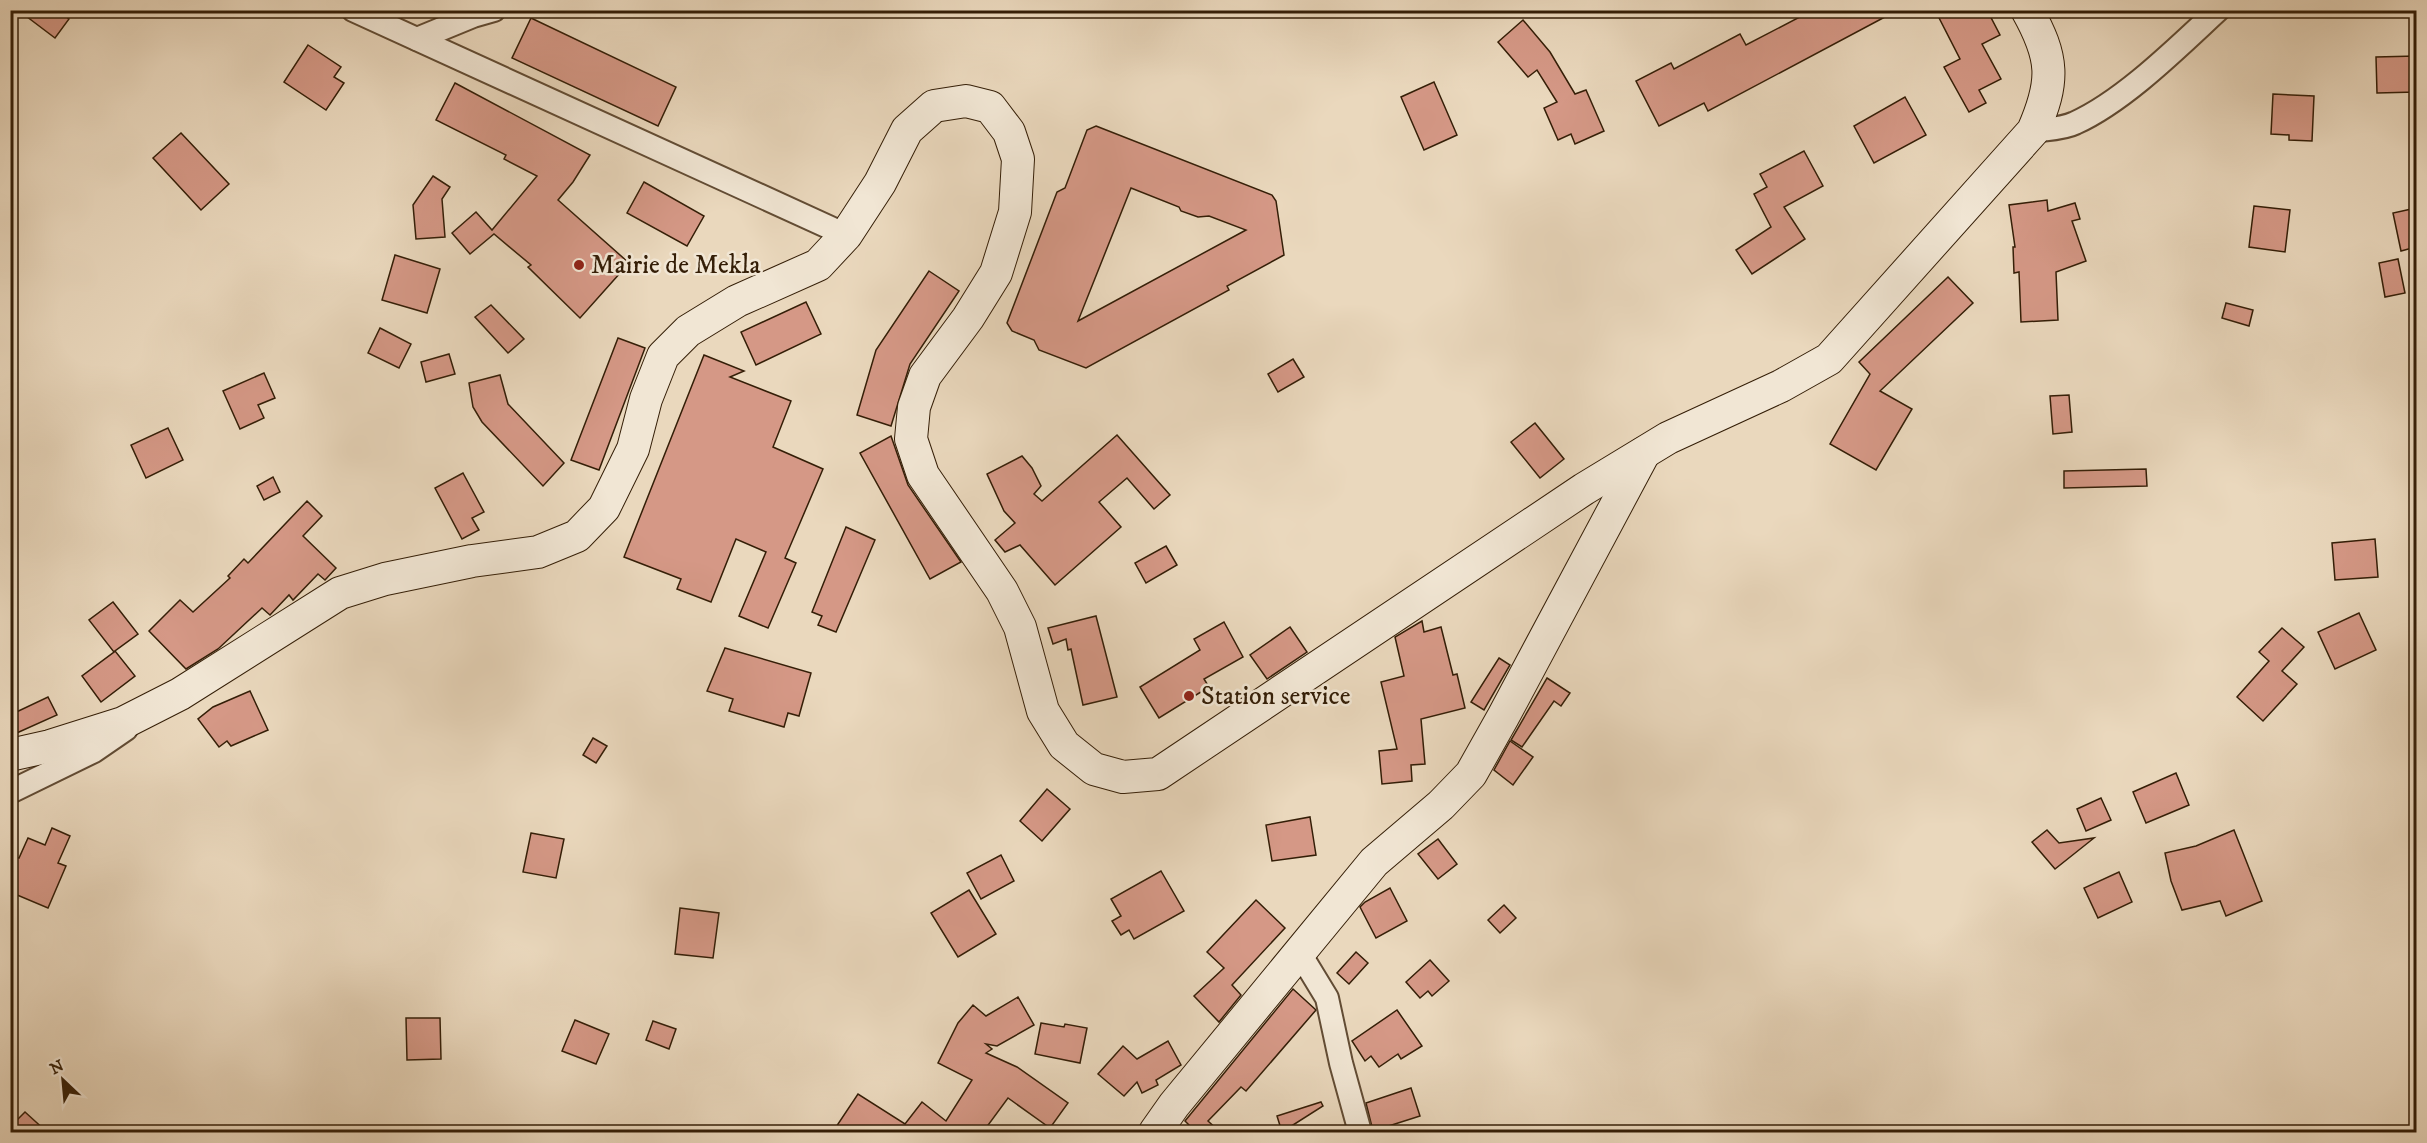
<svg xmlns="http://www.w3.org/2000/svg" width="2427" height="1143" viewBox="0 0 2427 1143" font-family="'IM FELL DW Pica',serif">
	<rect width="100%" height="100%" fill="#ead8bd"/>
	<filter id="stains"><feTurbulence type="fractalNoise" baseFrequency=".00333" numOctaves="4"/><feColorMatrix values="0 0 0 0 .2 0 0 0 0 .09 0 0 0 0 .02 0 0 0 .5 -.17"/></filter>
	<radialGradient id="worn" r=".72"><stop offset=".6" stop-color="#630" stop-opacity="0"/><stop offset="1" stop-color="#630" stop-opacity=".3"/></radialGradient>
	<g fill="#d59886" stroke="#341e07" stroke-width="1.5" fill-rule="evenodd">
		<path d="M18,10H57L69,19L55,38Z"/>
		<path d="M1813,10H1898L1708,111L1704,103L1659,126L1636,81L1671,63L1674,69L1740,34L1746,45Z"/>
		<path d="M1935,10H1987L2000,35L1982,44L2001,79L1979,90L1986,103L1969,112L1944,67L1960,59Z"/>
		<path d="M531,18L676,87L658,126L512,58Z"/>
		<path d="M1523,20L1550,52L1575,94L1586,90L1604,131L1575,144L1571,134L1558,140L1544,108L1557,102L1537,70L1528,77L1498,42Z"/>
		<path d="M308,45L341,67L334,77L344,83L326,110L284,82Z"/>
		<path d="M2416,56V92L2377,93L2376,57Z"/>
		<path d="M1434,82L1457,135L1424,150L1401,97Z"/>
		<path d="M455,83L590,155L573,182L558,200L629,263L580,318L528,267L531,265L494,234L470,254L452,233L476,212L492,230L537,176L504,159L506,155L436,120Z"/>
		<path d="M2273,94L2314,96L2312,141L2289,140V135L2271,134Z"/>
		<path d="M1905,97L1926,135L1874,163L1854,126Z"/>
		<path d="M1096,126L1272,195L1276,201L1284,255L1227,286L1229,290L1086,368L1039,350L1034,340L1012,331L1007,323L1057,192L1065,188L1087,130ZM1131,188L1179,207L1181,211L1198,217L1209,216L1246,230L1078,321Z"/>
		<path d="M181,133L229,184L201,210L153,158Z"/>
		<path d="M1804,151L1823,186L1784,207L1805,239L1752,274L1736,250L1771,227L1754,194L1767,187L1760,174Z"/>
		<path d="M433,176L450,187L442,199L445,237L416,239L413,205Z"/>
		<path d="M644,182L704,216L687,246L627,213Z"/>
		<path d="M2047,200L2048,211L2075,203L2080,219L2072,221L2086,261L2056,272L2058,320L2021,322L2019,272L2014,273L2013,247H2015L2009,205Z"/>
		<path d="M2254,206L2290,210L2285,252L2249,247Z"/>
		<path d="M2416,208V247L2401,251L2393,213Z"/>
		<path d="M395,255L440,269L427,313L382,300Z"/>
		<path d="M2398,259L2405,293L2385,297L2379,263Z"/>
		<path d="M929,271L959,291L910,364L891,426L857,415L876,350Z"/>
		<path d="M1948,277L1973,303L1880,391L1912,409L1876,470L1830,444L1870,374L1859,362Z"/>
		<path d="M806,302L821,334L756,365L741,332Z"/>
		<path d="M2226,303L2253,310L2249,326L2222,318Z"/>
		<path d="M491,305L524,339L508,353L475,317Z"/>
		<path d="M380,328L411,344L399,368L368,353Z"/>
		<path d="M618,338L645,348L599,470L571,460Z"/>
		<path d="M449,354L455,374L426,382L421,362Z"/>
		<path d="M704,355L744,371L730,377L791,401L773,447L823,469L785,558L796,563L768,628L739,616L766,552L736,539L711,602L677,589L681,579L624,557Z"/>
		<path d="M1293,359L1304,377L1278,392L1268,374Z"/>
		<path d="M264,373L275,398L258,405L264,418L240,429L223,391Z"/>
		<path d="M500,375L508,404L564,463L543,486L482,422L473,407L469,383Z"/>
		<path d="M2069,395L2072,432L2053,434L2050,396Z"/>
		<path d="M1535,423L1564,459L1540,478L1511,442Z"/>
		<path d="M168,428L183,460L146,478L131,445Z"/>
		<path d="M1117,435L1170,495L1154,509L1127,478L1099,502L1121,527L1055,585L1020,545L1005,552L995,540L1015,523L1004,511L987,474L1022,456L1032,468L1041,486L1034,494L1042,501Z"/>
		<path d="M891,436L908,485L961,562L930,579L860,453Z"/>
		<path d="M2146,469L2147,486L2064,488V471Z"/>
		<path d="M463,473L484,512L472,518L479,530L462,539L435,488Z"/>
		<path d="M273,477L280,492L264,500L257,486Z"/>
		<path d="M307,501L322,516L303,536L336,568L325,580L318,574L293,600L289,595L270,615L262,608L218,649L186,669L149,631L180,600L193,612L230,578L228,576L244,559L248,563Z"/>
		<path d="M846,527L875,540L836,632L818,625L822,616L812,612Z"/>
		<path d="M2375,539L2378,577L2335,580L2332,543Z"/>
		<path d="M1166,546L1177,565L1146,583L1135,563Z"/>
		<path d="M113,602L138,634L115,651L135,676L101,702L82,676L114,652L89,620Z"/>
		<path d="M2359,613L2376,650L2335,669L2318,632Z"/>
		<path d="M1096,616L1117,697L1083,705L1071,649L1068,650L1066,639L1053,644L1048,628Z"/>
		<path d="M1422,621L1424,632L1441,627L1453,675L1457,674L1465,708L1421,719L1425,764L1411,765L1412,781L1382,784L1379,751L1397,749L1381,682L1404,676L1395,637Z"/>
		<path d="M1224,622L1243,657L1204,679L1209,687L1159,718L1140,687L1200,650L1194,639Z"/>
		<path d="M1290,627L1307,652L1267,679L1250,655Z"/>
		<path d="M2282,628L2304,647L2282,671L2297,684L2263,721L2237,697L2269,661L2259,652Z"/>
		<path d="M725,648L811,673L799,716L788,713L784,727L729,711L733,699L707,691Z"/>
		<path d="M1499,658L1510,665L1484,710L1471,702Z"/>
		<path d="M1547,678L1570,693L1561,706L1554,701L1522,747L1511,740Z"/>
		<path d="M250,691L268,730L231,746L227,741L219,747L198,719L213,707Z"/>
		<path d="M48,697L57,715L10,736V715Z"/>
		<path d="M593,738L607,746L596,763L583,755Z"/>
		<path d="M1510,741L1533,757L1513,785L1494,770Z"/>
		<path d="M2176,773L2189,805L2146,823L2133,792Z"/>
		<path d="M1047,789L1070,809L1042,841L1020,821Z"/>
		<path d="M2101,798L2111,820L2086,831L2077,809Z"/>
		<path d="M1310,817L1316,855L1272,861L1266,825Z"/>
		<path d="M52,828L70,836L58,863L66,866L48,908L10,892V855L19,858L28,838L45,845Z"/>
		<path d="M2047,830L2059,843L2094,838L2055,869L2032,842Z"/>
		<path d="M2234,830L2262,901L2226,916L2220,901L2182,910L2171,881L2165,853L2196,846Z"/>
		<path d="M531,833L564,839L556,878L523,872Z"/>
		<path d="M1438,839L1457,864L1438,879L1418,854Z"/>
		<path d="M1001,855L1014,881L981,899L967,873Z"/>
		<path d="M1161,871L1184,911L1134,939L1129,930L1121,935L1112,921L1121,916L1111,899Z"/>
		<path d="M2119,872L2132,902L2098,918L2084,888Z"/>
		<path d="M1390,888L1407,921L1376,938L1360,907L1365,902Z"/>
		<path d="M969,890L996,934L958,957L931,913Z"/>
		<path d="M1256,900L1285,928L1232,985L1241,995L1219,1022L1194,996L1224,968L1207,952Z"/>
		<path d="M1504,905L1516,918L1500,933L1488,920Z"/>
		<path d="M680,908L719,913L713,958L675,954Z"/>
		<path d="M1356,952L1368,963L1349,984L1337,973Z"/>
		<path d="M1430,960L1449,981L1432,996L1428,991L1420,998L1406,982Z"/>
		<path d="M1293,989L1316,1010L1246,1091L1241,1087L1208,1121L1220,1132H1196L1185,1121Z"/>
		<path d="M1018,997L1034,1025L997,1046L986,1044L992,1049L986,1053L1017,1067L1068,1103L1050,1128L1008,1098L983,1132H845L836,1127L858,1094L905,1124L922,1102L946,1121L972,1080L938,1063L958,1023L973,1005L986,1016Z"/>
		<path d="M1397,1010L1422,1046L1401,1059L1398,1054L1379,1067L1371,1056L1365,1061L1352,1041Z"/>
		<path d="M406,1018H440L441,1059L407,1060Z"/>
		<path d="M575,1020L609,1034L596,1064L562,1051Z"/>
		<path d="M653,1021L676,1029L669,1049L646,1040Z"/>
		<path d="M1041,1023L1064,1027L1065,1024L1087,1028L1080,1063L1035,1054Z"/>
		<path d="M1168,1041L1181,1065L1156,1080L1158,1085L1142,1093L1137,1082L1124,1096L1098,1074L1123,1046L1137,1059Z"/>
		<path d="M1411,1088L1420,1116L1373,1131L1366,1103Z"/>
		<path d="M1321,1102L1323,1106L1282,1132L1277,1116Z"/>
		<path d="M25,1112L47,1132H10V1127Z"/>
	</g>
	<g fill="none" stroke-linecap="round" stroke-linejoin="round">
		<g stroke="#624c34" stroke-width="26">
			<g id="street">
				<path d="M353,10L846,235"/>
				<path d="M417,39L473,16L494,10"/>
				<path d="M2033,131C2046,129 2063,129 2075,123C2124,101 2178,47 2218,10"/>
				<path d="M10,792L94,751L126,729"/>
				<path d="M1299,952L1327,998L1341,1063L1360,1132"/>
			</g>
		</g>
		<g stroke="#341e07" stroke-width="34">
			<g id="secondary">
				<path d="M10,755L50,746L123,723L180,694L340,593L385,579L472,561L538,552L577,536L604,508L633,449L646,399L663,356L688,331L737,301L818,265L846,235L880,183L907,130L934,106L966,101L990,107L1009,132L1018,159L1015,212L996,273L968,318L925,376L914,407L911,439L923,475L1002,591L1020,627L1043,711L1064,745L1094,769L1123,777L1158,774L1584,489L1668,438L1781,386L1829,359L2033,131C2055,81 2054,58 2027,10"/>
				<path d="M1155,1132L1174,1105L1374,862L1441,805L1471,774L1503,717L1644,453"/>
			</g>
		</g>
		<use href="#street" stroke="#f1e6d4" stroke-width="22"/>
		<use href="#secondary" stroke="#f1e6d4" stroke-width="32"/>
	</g>
	<g fill="#8f2418" stroke="#f1e6d4" stroke-width="2">
		<circle cx="579" cy="265" r="6"/>
		<circle cx="1189" cy="696" r="6"/>
	</g>
	<g text-anchor="middle" dominant-baseline="central" stroke-width="5" stroke-linejoin="round" paint-order="stroke">
		<g font-size="26" fill="#341e07" stroke="#f1e6d4" text-anchor="start">
			<text x="591" y="265">Mairie de Mekla</text>
			<text x="1201" y="696">Station service</text>
		</g>
	</g>
	<rect width="2427" height="1143" fill="none" stroke="#ead8bd" stroke-width="36"/>
	<rect x="12" y="12" width="2403" height="1119" fill="none" stroke="#341e07" stroke-width="3"/>
	<rect x="18" y="18" width="2391" height="1107" fill="none" stroke="#341e07" stroke-width="1.5"/>
	<g transform="translate(63 1080) rotate(334)" stroke="#f1e6d4" stroke-width="4.5" paint-order="stroke">
	<path d="M0-4.5L10 22L0 15L-10 22Z" fill="#341e07"/>
	<text y="-9" font-size="16" font-weight="bold" text-anchor="middle" fill="#341e07">N</text>
	</g>
	<rect width="100%" height="100%" filter="url(#stains)"/>
	<rect width="100%" height="100%" fill="url(#worn)"/>
</svg>
